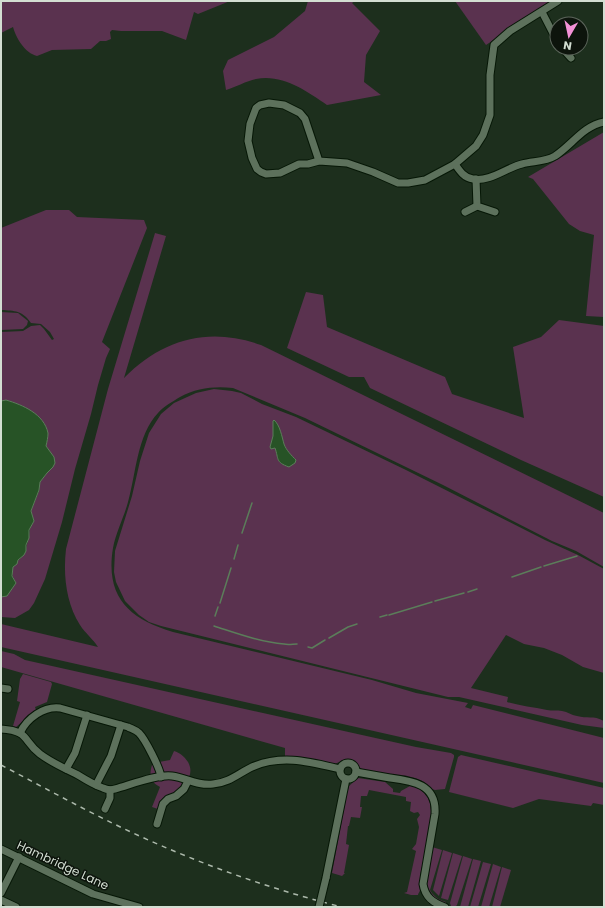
<svg xmlns="http://www.w3.org/2000/svg" width="605" height="908" viewBox="0 0 605 908" font-family="Poppins,sans-serif">
	<rect width="100%" height="100%" fill="#1d2f1d"/>
	<g fill="#5a324f">
		<path d="M1,1H230L198,14L194,12L186,40L162,31H121L112,30L110,32L111,39L106,41H100L91,49L52,50L37,56C25,53 16,38 13,27L1,33Z"/>
		<path d="M308,1H355L352,3L380,31L366,55L364,82L381,95L327,105C306,91 283,74 256,79C246,81 236,87 226,90L223,71L228,60L274,37L305,11Z"/>
		<path d="M455,1H552L486,45Z"/>
		<path d="M604,132V317L586,316L594,235L580,231L569,224L533,179L528,177Z"/>
		<path d="M46,210H69L77,217L144,220L147,228L102,342L110,349L106,358L98,385L91,414L75,469L62,522L45,579L34,603L29,610L15,618L1,617V597L7,595L16,583C5,564 19,564 26,551C26,546 28,542 29,537C30,531 29,527 34,521L31,511L39,491L40,482L47,473L53,467L49,450L46,446L48,435L6,400L1,401V332L23,331L31,326L40,325L44,329L52,340L54,339L50,332L41,324L31,323C22,310 15,311 1,310V228Z"/>
		<path d="M155,233L166,236L124,378C162,339 209,326 261,345L604,513V567L576,551L552,541L443,485L305,418L233,388C214,386 197,388 180,397C172,402 164,406 158,413C137,435 136,474 128,502C124,517 116,532 113,548C105,597 129,619 173,632L372,680L416,693L468,703L465,707L471,709L473,705L604,738V783L1,647V624L98,647C93,639 85,633 80,625C66,603 63,575 66,549L108,389Z"/>
		<path d="M306,292L323,295L327,327L445,377L452,394L524,418L513,347L541,337L559,320L604,326V497L521,460L370,388L364,377H349L287,348Z"/>
		<path d="M1,312L18,313L28,321L27,325L23,329L1,330Z"/>
		<path d="M214,389L232,391L241,393L262,404L296,417L406,470L545,540L578,555L604,569V673L583,667L562,655L544,648L524,644L506,635L471,688L508,697L507,702C520,706 533,707 547,710C552,711 557,710 562,711C568,712 571,715 577,716C587,719 593,715 604,721V728L582,725L459,697H448L161,626L149,622L139,615L125,601L116,582L114,572L115,551L132,496L140,461L149,433L161,414L174,403L196,393Z"/>
		<path d="M1,651L14,654L25,660L416,747L451,753L454,755V757L445,789L435,790L431,789L424,782L415,778L363,770L350,760H343L335,764L302,757L285,756V748L1,667Z"/>
		<path d="M23,674L51,682L52,684L47,702L35,707L36,710L16,727L13,726L20,702L17,701L20,679Z"/>
		<path d="M174,751C180,753 184,756 188,762C200,784 164,794 158,809L152,807L160,787C150,782 149,775 152,765L159,762L170,760Z"/>
		<path d="M461,755L604,788V805L593,803L591,806L539,799L513,808L449,792L458,757Z"/>
		<path d="M358,778L385,782L393,789V792L400,793L401,791L410,786C419,787 427,793 430,803C434,818 423,860 420,877C420,881 421,886 420,890C420,892 418,893 418,895H411L404,893L407,892L416,851L412,849L416,844L419,827L417,819L420,815L418,812L414,813L410,811L411,802L406,801V797L369,790L367,796H361L360,807H362L360,818L351,817L349,826H348L346,844L349,845L344,873H345L342,876L332,873L347,793L349,786Z"/>
		<path d="M432,847L442,850L430,890C434,897 439,900 446,902V904L433,899L426,886Z"/>
		<path d="M443,850L452,853L439,896L433,890Z"/>
		<path d="M453,853L462,856L448,900L441,898Z"/>
		<path d="M463,856L472,859L457,905L455,907L451,906L450,903Z"/>
		<path d="M473,859L481,861L468,907H460Z"/>
		<path d="M483,862L491,864L478,907H470Z"/>
		<path d="M493,864L501,867L489,907H481Z"/>
		<path d="M502,867L511,870L500,907H492Z"/>
	</g>
	<g fill="#275326" stroke="#5b7d5a">
		<path d="M6,400C23,405 44,414 48,433C48,437 47,442 46,446L54,457L55,463L53,467L47,473L40,482L39,490L31,511L34,521L29,530V538L26,545V551L24,555L18,560L17,564L13,567L12,576L16,583L7,596L1,597V401Z"/>
		<path d="M274,420C280,425 282,437 284,444C286,450 292,456 296,460L295,463L289,467C275,462 279,459 275,448L271,449L270,447L273,436V421Z"/>
	</g>
	<g fill="none" stroke-linecap="round" stroke-linejoin="round">
		<g stroke="#5b7d5a" stroke-width="1.5">
			<path d="M242,533L252,503"/>
			<path d="M234,559L238,545"/>
			<path d="M544,566L577,556"/>
			<path d="M512,577L541,567"/>
			<path d="M468,592L477,589"/>
			<path d="M435,601L464,593"/>
			<path d="M220,603L231,568"/>
			<path d="M389,615L432,602"/>
			<path d="M215,616L218,607"/>
			<path d="M380,617L387,615"/>
			<path d="M214,626C236,633 260,642 284,644C288,645 293,644 297,644"/>
			<path d="M329,638L348,627L357,624"/>
			<path d="M308,647L312,648L325,640"/>
		</g>
		<g stroke="#061706" stroke-width="9">
			<g id="minor">
				<path d="M542,12L557,41"/>
				<path d="M562,48L571,58"/>
				<path d="M319,161L305,119L300,113L284,105L269,103L260,105L256,108L250,124L248,141L252,158L257,169L261,172L266,174L280,173L299,164H308L319,161L347,163L373,172L398,183H408L425,180L455,164L476,146L483,135L490,115V75L494,45L510,31L558,1"/>
				<path d="M455,164C459,170 464,178 473,179C490,182 506,168 522,164C533,161 545,162 555,156C572,145 583,126 604,122"/>
				<path d="M476,179L477,206L495,212"/>
				<path d="M465,212L477,206"/>
				<path d="M1,688L8,689"/>
				<path d="M1,729C30,731 22,740 40,754C52,763 66,769 78,775C86,780 94,785 103,788C107,790 111,790 115,789C130,785 157,774 172,776C187,778 197,786 213,784C229,783 239,773 252,767C282,754 310,762 340,769"/>
				<path d="M20,733C27,718 44,706 60,708L128,727C132,729 136,730 139,733C145,739 160,768 161,777"/>
				<circle cx="348" cy="771" r="8"/>
				<path d="M66,769L75,753L87,715"/>
				<path d="M356,772C367,774 379,776 390,778C413,781 437,784 435,814L423,884C425,897 433,903 445,907"/>
				<path d="M96,785L111,756L121,725"/>
				<path d="M105,809L110,798V790"/>
				<path d="M157,824L163,804L168,799L176,796L184,789L188,781"/>
				<path d="M1,849L93,894L139,907"/>
				<path d="M326,878L346,779"/>
				<path d="M1,893L19,857"/>
				<path d="M1,900L16,907"/>
			</g>
		</g>
		<use href="#minor" stroke="#5d715c" stroke-width="7"/>
		<path stroke="#acb9ab" stroke-width="1.5" stroke-dasharray="5 5" stroke-linecap="butt" d="M1,765C45,788 88,812 133,833C200,864 270,889 342,907"/>
		<g stroke="#061706" stroke-width="9" stroke-linecap="butt">
			<path id="minor-bridge" d="M319,907L326,878"/>
		</g>
		<use href="#minor-bridge" stroke="#5d715c" stroke-width="7"/>
	</g>
	<g text-anchor="middle" dominant-baseline="central" stroke-width="3" stroke-linejoin="round" paint-order="stroke">
		<g font-size="12" fill="#d3ded2" stroke="#0d140c">
			<text transform="translate(63 865) rotate(25)">Hambridge Lane</text>
		</g>
	</g>
	<rect width="605" height="908" fill="none" stroke="#d3ded2" stroke-width="4"/>
	<g transform="translate(569 36) rotate(189)"><circle r="19" fill="#0d140c" stroke="#5c655b"/>
	<path d="M0-3L7 15L0 10L-7 15Z" fill="#f391d6"/>
	<text y="-6" font-size="11" font-weight="bold" text-anchor="middle" fill="#d3ded2">N</text>
	</g>
</svg>
